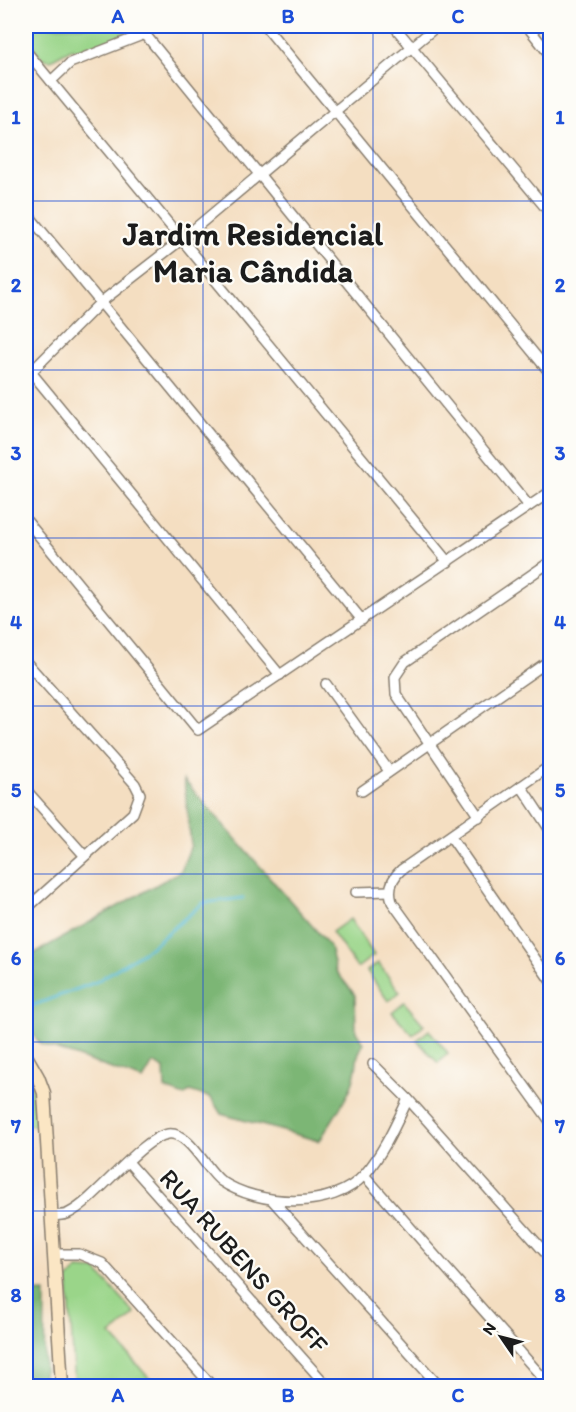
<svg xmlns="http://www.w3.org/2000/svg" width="576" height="1412" viewBox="0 0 576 1412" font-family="Itim,sans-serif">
	<rect width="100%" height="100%" fill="#fdfcf7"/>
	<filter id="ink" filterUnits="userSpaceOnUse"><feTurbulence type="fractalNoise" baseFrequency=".0167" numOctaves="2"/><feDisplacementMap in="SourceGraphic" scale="12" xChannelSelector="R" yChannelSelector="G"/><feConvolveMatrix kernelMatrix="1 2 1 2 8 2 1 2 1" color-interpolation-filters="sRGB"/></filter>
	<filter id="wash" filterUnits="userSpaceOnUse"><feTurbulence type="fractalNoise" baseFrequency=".008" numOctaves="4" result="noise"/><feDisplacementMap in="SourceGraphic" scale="24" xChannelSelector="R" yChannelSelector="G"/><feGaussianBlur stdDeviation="1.35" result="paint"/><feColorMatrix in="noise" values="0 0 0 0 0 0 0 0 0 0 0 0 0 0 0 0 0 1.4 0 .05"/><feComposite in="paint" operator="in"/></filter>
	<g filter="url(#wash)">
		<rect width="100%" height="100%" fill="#f4dec1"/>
		<g fill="#9ad589" stroke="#5b7852" stroke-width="1.5">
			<path d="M26,26H134C118,38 93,55 71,49L51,60L43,59L26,39Z"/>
			<path d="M350,919L374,955L357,968L332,932Z"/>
			<path d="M378,963L400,992L388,1001L367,971Z"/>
			<path d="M404,1002L424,1025L413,1035L392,1012Z"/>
			<path d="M429,1030L448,1053L438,1063L417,1040Z"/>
			<path d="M26,1070L31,1080L37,1125L26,1126Z"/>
			<path d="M78,1269L96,1270L135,1314L111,1335L156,1386H75L68,1280Z"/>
		</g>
		<g fill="#7bb675" stroke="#4c6948" stroke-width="1.5">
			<path d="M184,780L330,946L336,971L355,995L356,1032L364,1043C354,1060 359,1058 355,1074C350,1098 331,1119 320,1141L221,1114L211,1098L190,1091L184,1096L165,1089L164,1069L153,1063L143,1080L41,1044L26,1027V958L181,871L191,845Z"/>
			<path d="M45,1292L44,1386H26V1293Z"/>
		</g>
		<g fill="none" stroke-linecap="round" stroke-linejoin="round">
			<path stroke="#4eb5cd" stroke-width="3" d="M26,1008L96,982L151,947L203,903L243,898"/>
		</g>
	</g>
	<g filter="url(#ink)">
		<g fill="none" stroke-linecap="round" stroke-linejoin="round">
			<g stroke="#887d6e" stroke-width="12">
				<g id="minor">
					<path d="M265,26L550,373"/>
					<path d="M394,26L550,213"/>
					<path d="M527,26L550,55"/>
					<path d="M145,34L529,506"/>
					<path d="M26,51L448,562"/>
					<path d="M51,81L70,63L145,34L149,26"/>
					<path d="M26,212L362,620"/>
					<path d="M26,366L280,675"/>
					<path d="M26,377L101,302L181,240L437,26"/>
					<path d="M26,520L198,730L550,492"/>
					<path d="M26,662L135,784L140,794L133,813L26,909"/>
					<path d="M326,684L389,771"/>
					<path d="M550,766L401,870C391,879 388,889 392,902L550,1121"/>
					<path d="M521,786L550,830"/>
					<path d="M26,790L84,855"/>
					<path d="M362,791L550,660"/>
					<path d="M479,817L396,694L395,677L405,662L550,562"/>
					<path d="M451,837L550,980"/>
					<path d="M356,892L390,891"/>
					<path d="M373,1064L408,1099L550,1258"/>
					<path d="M129,1163L327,1386"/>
					<path d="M364,1175L550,1386"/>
					<path d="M273,1201L439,1386"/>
					<path d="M51,1216C56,1215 64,1216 69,1213C96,1200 141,1138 168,1134C189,1131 206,1170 221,1181C258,1206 333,1211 365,1174C384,1152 396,1124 408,1099"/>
					<path d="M54,1254H79L102,1263L212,1386"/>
				</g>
			</g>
			<g stroke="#887d6e" stroke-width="15">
				<path id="secondary" d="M26,1056L38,1077L44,1093L62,1386"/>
			</g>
			<use href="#minor" stroke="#fff" stroke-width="9"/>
			<use href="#secondary" stroke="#fbe6c4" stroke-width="12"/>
		</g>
	</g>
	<path fill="none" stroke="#1d4ed8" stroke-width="1.5" stroke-opacity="0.55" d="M203,26V1386M373,26V1386M26,201H550M26,370H550M26,538H550M26,706H550M26,874H550M26,1042H550M26,1211H550"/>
	<g text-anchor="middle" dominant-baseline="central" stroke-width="4.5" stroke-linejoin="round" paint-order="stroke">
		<g font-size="26" fill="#1c1c1c" stroke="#fdfcf7">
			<text transform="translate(244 1261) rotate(48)">RUA RUBENS GROFF</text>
		</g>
		<g font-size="32" font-weight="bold" fill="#1c1c1c" stroke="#fdfcf7">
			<text x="253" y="234">Jardim Residencial<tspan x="253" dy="37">Maria Cândida</tspan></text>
		</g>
	</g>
	<rect width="576" height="1412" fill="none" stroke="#fdfcf7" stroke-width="66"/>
	<g transform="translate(501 1337) rotate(305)" stroke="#fdfcf7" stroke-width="4.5" paint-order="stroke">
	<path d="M0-4.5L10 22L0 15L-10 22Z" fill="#1c1c1c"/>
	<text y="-9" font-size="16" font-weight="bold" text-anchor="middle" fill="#1c1c1c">N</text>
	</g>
	<rect x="33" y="33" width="510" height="1346" fill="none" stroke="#1d4ed8" stroke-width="2"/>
	<g font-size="20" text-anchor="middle" font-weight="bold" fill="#1d4ed8">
		<text x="118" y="23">A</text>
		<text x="288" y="23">B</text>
		<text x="458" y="23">C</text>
		<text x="16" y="124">1</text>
		<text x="560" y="124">1</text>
		<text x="16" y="292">2</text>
		<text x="560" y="292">2</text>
		<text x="16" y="460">3</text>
		<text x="560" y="460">3</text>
		<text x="16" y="629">4</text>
		<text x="560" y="629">4</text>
		<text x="16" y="797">5</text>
		<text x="560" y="797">5</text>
		<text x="16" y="965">6</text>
		<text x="560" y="965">6</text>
		<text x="16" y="1133">7</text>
		<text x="560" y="1133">7</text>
		<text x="16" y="1302">8</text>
		<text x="560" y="1302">8</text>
		<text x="118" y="1402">A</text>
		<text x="288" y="1402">B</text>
		<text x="458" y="1402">C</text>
	</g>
</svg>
